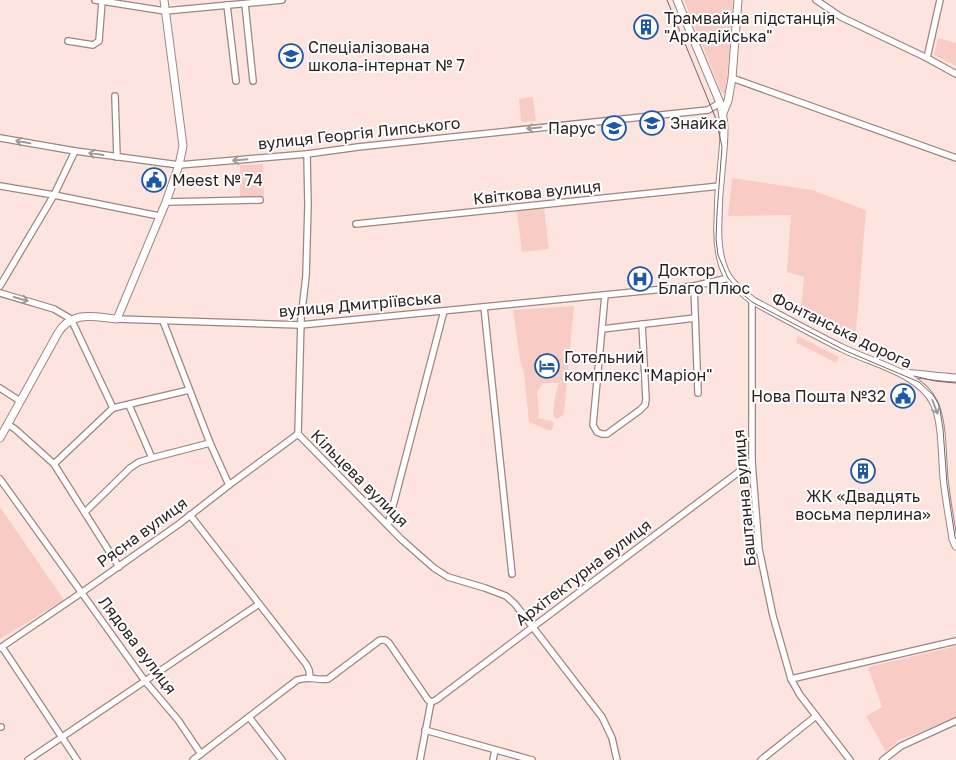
<svg xmlns="http://www.w3.org/2000/svg" width="956" height="760" viewBox="0 0 956 760" font-family="'Golos Text',sans-serif">
	<rect width="100%" height="100%" fill="#fee4df"/>
	<g fill="#f8ccc4">
		<path d="M684,0H733L728,66L725,93H722L720,89Z"/>
		<path d="M938,38L956,43V66L934,55Z"/>
		<path d="M533,97L536,121L521,122L519,99Z"/>
		<path d="M263,164L264,197H240V165Z"/>
		<path d="M732,178L812,190L866,210L855,342L797,316L802,299L804,277L787,272L791,215L728,216Z"/>
		<path d="M544,208L549,249L522,252L517,211Z"/>
		<path d="M574,306L564,413L562,416L556,419L553,415L555,397L559,383H543L537,392L539,411L538,418L551,421L554,424L552,430H548L529,422L524,373L520,360L513,310Z"/>
		<path d="M798,336L839,357L836,363L797,343L796,341Z"/>
		<path d="M0,507L64,600L0,639Z"/>
		<path d="M956,646V717L898,741L886,752L866,716L882,707L868,667Z"/>
	</g>
	<g fill="none" stroke-linecap="round" stroke-linejoin="round">
		<g stroke="#9d8580" stroke-width="8">
			<g id="minor">
				<path d="M95,0L165,11L282,0"/>
				<path d="M816,0L841,17L927,58L956,74"/>
				<path d="M245,4L253,81"/>
				<path d="M227,5L236,81"/>
				<path d="M68,41L93,45L99,41L102,1"/>
				<path d="M927,58L940,0"/>
				<path d="M732,78L956,158"/>
				<path d="M115,96L117,157"/>
				<path d="M0,138L75,151L179,165L307,154L358,147L708,110L720,103"/>
				<path d="M307,154L308,205L306,276L301,319L298,434L401,539L434,568L448,577L485,588L506,596L515,604L602,717L612,738L617,760"/>
				<path d="M0,186L54,195L159,216"/>
				<path d="M166,202L260,200"/>
				<path d="M356,224L720,186"/>
				<path d="M0,286L54,195L75,151"/>
				<path d="M694,286L698,393"/>
				<path d="M0,293L54,309L71,319L113,408"/>
				<path d="M605,295L593,425L597,432L602,434H607L640,410L645,405L646,399L642,324"/>
				<path d="M753,301L752,302V462L759,549L773,616L791,679L800,695L850,760"/>
				<path d="M484,307L512,574"/>
				<path d="M117,319L300,325L694,286L729,278"/>
				<path d="M163,321L210,443L229,485"/>
				<path d="M602,329L695,318"/>
				<path d="M0,388L20,401"/>
				<path d="M129,405L152,458"/>
				<path d="M7,424L15,429L54,464L119,567"/>
				<path d="M54,464L113,408L189,390"/>
				<path d="M0,479L145,681L178,720L201,754"/>
				<path d="M85,512L130,468L139,462L152,458L210,443"/>
				<path d="M190,515L306,664L309,670L310,677"/>
				<path d="M388,525L444,311"/>
				<path d="M2,647L77,760"/>
				<path d="M0,648L81,593L179,524L229,485L298,434"/>
				<path d="M791,679L956,641"/>
				<path d="M431,702L436,700L752,462"/>
				<path d="M249,717L282,760"/>
				<path d="M0,727H1"/>
				<path d="M425,730L532,760"/>
				<path d="M28,760L259,604"/>
				<path d="M193,760L297,680C312,675 315,681 328,679L380,640H385L389,643L428,700L431,702"/>
				<path d="M420,760L431,702"/>
				<path d="M493,760L495,750"/>
				<path d="M761,760L816,716"/>
				<path d="M883,760L901,746L956,721"/>
			</g>
		</g>
		<g stroke="#9d8580" stroke-width="9">
			<g id="major">
				<path d="M677,0L720,103C727,126 723,148 721,172C719,188 718,205 718,221C717,240 718,260 728,277C734,286 744,294 753,301C783,317 813,334 844,349C872,363 920,373 934,403C943,421 942,457 944,478C946,499 950,519 953,539L956,546"/>
				<path d="M723,113L728,101L732,78L738,0"/>
				<path d="M902,373C920,374 938,377 956,378"/>
				<path d="M0,438L58,333C72,310 94,317 117,319L166,202L179,165L183,146L164,0"/>
			</g>
		</g>
		<use href="#minor" stroke="#fff" stroke-width="5.5"/>
		<use href="#major" stroke="#fff" stroke-width="7"/>
		<g stroke="#746462" stroke-width="1">
			<path d="M667,0L716,119L722,147L717,213L716,239L718,255L728,278L740,292L752,302L846,351L919,382L933,395L938,403L940,410L943,429L947,484L955,537L956,539"/>
			<path d="M914,376L935,381L956,383"/>
		</g>
	</g>
	<defs><path id="oneway-shaft" d="M-6 0H5M1.5-3L5.5 0L1.5 3" fill="none" stroke-width="1.6" stroke-linecap="round" stroke-linejoin="round" transform="scale(1.25)"/></defs>
	<g stroke="#9f9a9a">
		<use href="#oneway-shaft" transform="translate(534 128) rotate(174)"/>
		<use href="#oneway-shaft" transform="translate(23 142) rotate(-170)"/>
		<use href="#oneway-shaft" transform="translate(96 154) rotate(-172)"/>
		<use href="#oneway-shaft" transform="translate(240 160) rotate(175)"/>
		<use href="#oneway-shaft" transform="translate(21 299) rotate(16)"/>
		<use href="#oneway-shaft" transform="translate(935 407) rotate(69)"/>
	</g>
	<defs>
		<g id="building-ring" transform="scale(1.25)"><circle r="9.5" fill="#fff" stroke="#1e56a8" stroke-width="1.5"/><path d="M-4-6H4V6H1V3H-1V6H-4ZM-2.5-4.3h1.7v1.8h-1.7ZM.8-4.3h1.7v1.8H.8ZM-2.5-1h1.7V.8h-1.7ZM.8-1h1.7V.8H.8Z" fill="#1e56a8"/></g>
		<g id="school-ring" transform="scale(1.25)"><circle r="9.5" fill="#fff" stroke="#1e56a8" stroke-width="1.5"/><path d="M0-5L7-2L0 1L-7-2ZM-4 1L0 2.5L4 1V4Q0 6-4 4Z" fill="#1e56a8"/></g>
		<g id="civic-ring" transform="scale(1.25)"><circle r="9.5" fill="#fff" stroke="#1e56a8" stroke-width="1.5"/><path d="M-.6-6.5H3V-4.5H.6V-3L4-1V1h2V6H-6V1h2V-1L-.6-3ZM-1.2 2.5V6h2.4V2.5Z" fill="#1e56a8"/></g>
		<g id="hospital-ring" transform="scale(1.25)"><circle r="9.5" fill="#fff" stroke="#1e56a8" stroke-width="1.5"/><path d="M-5-5h3v3.5h4V-5h3V5h-3V1.5h-4V5h-3Z" fill="#1e56a8"/></g>
		<g id="hotel-ring" transform="scale(1.25)"><circle r="9.5" fill="#fff" stroke="#1e56a8" stroke-width="1.5"/><path d="M-6-4.5h1.5V1H6V5H4.5V3h-9V5H-6ZM-4 0a1.8 1.8 0 1 1 3.6 0ZM.5 0V-2.5h3Q6-2.5 6 0Z" fill="#1e56a8"/></g>
	</defs>
	<g fill-rule="evenodd">
		<use href="#building-ring" x="646" y="27"/>
		<use href="#school-ring" x="291" y="56"/>
		<use href="#school-ring" x="652" y="123"/>
		<use href="#school-ring" x="614" y="128"/>
		<use href="#civic-ring" x="154" y="180"/>
		<use href="#hospital-ring" x="640" y="279"/>
		<use href="#hotel-ring" x="547" y="366"/>
		<use href="#civic-ring" x="903" y="396"/>
		<use href="#building-ring" x="863" y="471"/>
	</g>
	<g text-anchor="middle" dominant-baseline="central" stroke-width="4" stroke-linejoin="round" paint-order="stroke">
		<g font-size="16" fill="#291f1e" stroke="#fff" text-anchor="start">
			<text x="664" y="18">Трамвайна підстанція<tspan x="664" dy="18">"Аркадійська"</tspan></text>
			<text x="308" y="47">Спеціалізована<tspan x="308" dy="18">школа-інтернат № 7</tspan></text>
			<text x="670" y="123">Знайка</text>
			<text x="596" y="128" text-anchor="end">Парус</text>
			<text x="172" y="180">Meest № 74</text>
			<text x="658" y="270">Доктор<tspan x="658" dy="18">Благо Плюс</tspan></text>
			<text x="564" y="357">Готельний<tspan x="564" dy="18">комплекс "Маріон"</tspan></text>
			<text x="886" y="396" text-anchor="end">Нова Пошта №32</text>
			<text x="863" y="496" text-anchor="middle">ЖК «Двадцять<tspan x="863" dy="18">восьма перлина»</tspan></text>
		</g>
		<g font-size="16" fill="#291f1e" stroke="#fff">
			<text transform="translate(359 133) rotate(-6)">вулиця Георгія Липського</text>
			<text transform="translate(537 192) rotate(-6)">Квіткова вулиця</text>
			<text transform="translate(360 304) rotate(-5)">вулиця Дмитріївська</text>
			<text transform="translate(842 330) rotate(26)">Фонтанська дорога</text>
			<text transform="translate(360 478) rotate(45)">Кільцева вулиця</text>
			<text transform="translate(744 498) rotate(-95)">Баштанна вулиця</text>
			<text transform="translate(142 532) rotate(-36)">Рясна вулиця</text>
			<text transform="translate(583 572) rotate(-37)">Архітектурна вулиця</text>
			<text transform="translate(138 645) rotate(53)">Лядова вулиця</text>
		</g>
	</g>
</svg>
